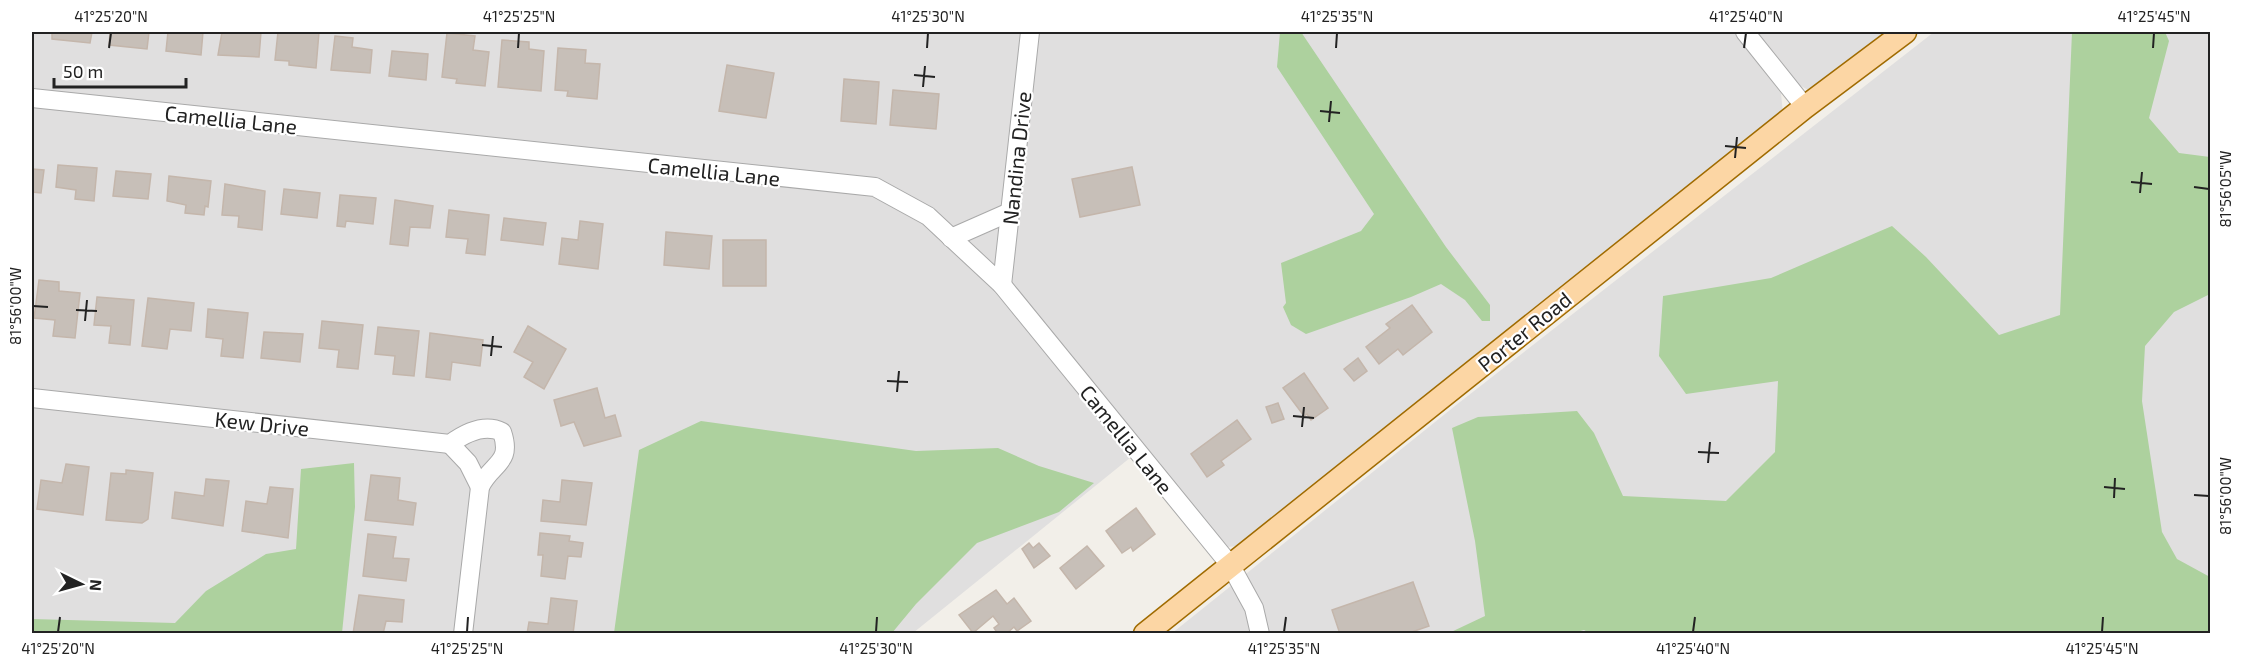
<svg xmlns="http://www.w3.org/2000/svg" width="2242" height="665" viewBox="0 0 2242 665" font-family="'Exo 2',sans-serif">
	<rect width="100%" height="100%" fill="#f2efe9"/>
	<g fill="#e0dfdf">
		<path d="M32,32H1734L1781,93L1783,114L1238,546L1227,547L1141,449L913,633L32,634Z"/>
		<path d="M1753,32H1897L1819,89L1808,90L1791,80Z"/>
		<path d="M1934,32H2210V633L1171,634L1460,402Z"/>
	</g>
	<g fill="#add19e">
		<path d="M1280,32H1301L1446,247L1490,305V321H1482L1465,300L1441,284L1411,297L1306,334L1291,325L1283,307L1286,303L1281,263L1361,231L1374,214L1277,67Z"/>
		<path d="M2072,32H2165L2169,41L2149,118L2179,153L2210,157V294L2174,312L2145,346L2142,401L2162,532L2177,559L2210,577V633L1591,634L1584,630L1569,634L1449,633L1485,616L1475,541L1452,428L1478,417L1577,411L1594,433L1623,496L1726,501L1775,452L1778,381L1686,394L1659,356L1663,296L1771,278L1892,226L1926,257L1999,335L2060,315Z"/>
		<path d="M701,421L916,451L998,448L1039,466L1094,483L1059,512L977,543L916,604L892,633H614L639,450Z"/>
		<path d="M354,463L355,507L342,633H32V619L175,623L206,591L266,554L296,549L301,469Z"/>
	</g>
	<g fill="#c7bfb8" stroke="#c4b6ab" stroke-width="1.5">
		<path d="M52,32H92L90,43L52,39Z"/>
		<path d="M110,32H149L147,49L109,45Z"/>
		<path d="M168,32H203L201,55L166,51Z"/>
		<path d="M222,32H261L259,57L218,55Z"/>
		<path d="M278,32H319L316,68L289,65V61L275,60Z"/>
		<path d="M447,33L475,36L473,50L489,52L485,86L456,83L457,79L442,77Z"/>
		<path d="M335,36L353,38L352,47L372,50L370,73L331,70Z"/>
		<path d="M502,40L529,42V49L544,51L541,91L498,87Z"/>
		<path d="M558,48L586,50L585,63L600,64L597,99L567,96L568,91L555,90Z"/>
		<path d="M392,51L428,54L426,80L389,76Z"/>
		<path d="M727,65L774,73L766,118L719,111Z"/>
		<path d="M844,79L879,82L876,124L841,121Z"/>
		<path d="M893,90L939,94L936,129L890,125Z"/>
		<path d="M58,165L97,168L94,201L75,199L76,190L56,187Z"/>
		<path d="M1132,167L1140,205L1080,217L1072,179Z"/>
		<path d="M32,169L44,170L41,193L32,192Z"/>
		<path d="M116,171L151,174L148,199L113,196Z"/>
		<path d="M169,176L211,181L208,207L205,206L204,215L185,213L186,205L167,201Z"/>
		<path d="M225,184L265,191L262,230L238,227L239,216L222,215Z"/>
		<path d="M284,189L320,193L317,218L281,214Z"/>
		<path d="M340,195L376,198L373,224L346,221L345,227L337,226Z"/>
		<path d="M395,200L433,206L430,228L410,227L408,246L390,244Z"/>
		<path d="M449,210L489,215L485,255L466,253L468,239L446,237Z"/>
		<path d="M504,218L546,223L543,245L501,240Z"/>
		<path d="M580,221L603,224L598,269L559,264L562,238L578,240Z"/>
		<path d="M666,232L712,236L709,269L664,265Z"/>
		<rect x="723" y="240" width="43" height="46"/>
		<path d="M39,280L59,282V291L80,293L75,338L53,336L55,320L34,318Z"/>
		<path d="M97,297L134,300L130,345L109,343L111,326L94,325Z"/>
		<path d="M148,298L194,303L191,331L170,329L167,349L142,346Z"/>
		<path d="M1412,305L1432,332L1403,355L1398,349L1379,364L1366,347L1390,328L1386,324Z"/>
		<path d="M208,309L248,313L243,358L221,356L223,339L206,337Z"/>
		<path d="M322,321L363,325L358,369L337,367L339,350L319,348Z"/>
		<path d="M528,326L566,349L544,389L524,377L533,362L514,352Z"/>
		<path d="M378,327L419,331L414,376L393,374L395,356L375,354Z"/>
		<path d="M264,332L303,334L300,362L261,358Z"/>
		<path d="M430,333L483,340L480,366L452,362L450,380L426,377Z"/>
		<path d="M1358,358L1367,371L1354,381L1344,369Z"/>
		<path d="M1304,373L1328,408L1311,420L1307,414L1304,416L1283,388Z"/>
		<path d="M597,388L605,418L615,415L621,436L584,446L574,422L561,426L554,400Z"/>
		<path d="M1278,403L1284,419L1272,423L1266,407Z"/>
		<path d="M1237,420L1251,439L1221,461L1224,465L1207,477L1191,454Z"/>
		<path d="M66,464L89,467L83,515L37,509L41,480L62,483Z"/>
		<path d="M126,470L153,473L148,519L142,523L106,520L111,473L126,474Z"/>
		<path d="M371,475L400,478L398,500L416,503L413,525L365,520Z"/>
		<path d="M206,479L229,481L223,526L172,518L175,492L204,496Z"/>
		<path d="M562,480L592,483L586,525L541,521L543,500L560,502Z"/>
		<path d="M270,487L293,489L288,538L242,531L246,501L267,504Z"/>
		<path d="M1136,508L1155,534L1133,551L1131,547L1122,553L1106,531Z"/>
		<path d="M540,533L570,536L569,541L583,543L581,557L568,556L565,579L541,576L543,555H538Z"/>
		<path d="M368,534L396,537L393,558L409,559L406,581L363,576Z"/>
		<path d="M1029,543L1033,548L1039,543L1050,556L1034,568L1022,549Z"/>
		<path d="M1087,546L1104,566L1076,589L1060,568Z"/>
		<path d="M1413,582L1429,626L1406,634H1340L1332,610Z"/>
		<path d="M996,590L1007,604L1014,598L1031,621L1017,631L1014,627L1006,634H998L994,628L999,624L993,616L973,633L959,615Z"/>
		<path d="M359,595L404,600L402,622L386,621L383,634H353Z"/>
		<path d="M551,598L577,601L573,634H527L529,622L548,624Z"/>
	</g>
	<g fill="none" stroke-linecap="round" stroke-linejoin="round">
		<g stroke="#a9a9a9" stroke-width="20">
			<g id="minor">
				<path d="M1745,32L1805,107"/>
				<path d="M32,98L875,187L928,216L1002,285L1231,566L1254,608L1260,634"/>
				<path d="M951,238L1010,212"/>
				<path d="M1002,285L1030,32"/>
				<path d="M32,398L450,444C465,433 484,423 502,432C513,464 491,463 480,487L463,634"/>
				<path d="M450,444L468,463L480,487"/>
			</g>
		</g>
		<g stroke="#a06b00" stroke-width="25">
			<path id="major" d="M1145,634L1805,107L1905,32"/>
		</g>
		<use href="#minor" stroke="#fff" stroke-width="18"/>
		<use href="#major" stroke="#fcd6a4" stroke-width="22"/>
	</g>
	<path fill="none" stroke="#222" stroke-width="2" d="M109,48L111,33M518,48L519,33M927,48L928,33M1336,48L1337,33M1744,48L1746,33M2153,48L2154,33M914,75L935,77M923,87L925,66M1320,111L1340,113M1329,122L1331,101M1725,146L1746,148M1735,158L1737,137M2131,182L2152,184M2194,187L2209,189M2140,193L2142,172M33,306L48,307M76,310L97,311M85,321L87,300M482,345L502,347M491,356L493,336M887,381L908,382M897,392L899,371M1293,416L1314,418M1302,427L1304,407M1698,452L1719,453M1708,463L1710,442M2104,487L2125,489M2194,495L2209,496M2114,498L2115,478M58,632L60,617M467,632L468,617M876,632L877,617M1284,632L1286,617M1693,632L1695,617M2102,632L2103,617"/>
	<g text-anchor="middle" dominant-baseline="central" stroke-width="4.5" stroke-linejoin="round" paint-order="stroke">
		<g font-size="21" fill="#222" stroke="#fff">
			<text transform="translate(231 119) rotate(6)">Camellia Lane</text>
			<text transform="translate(1016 158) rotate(-84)">Nandina Drive</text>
			<text transform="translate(714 171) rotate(6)">Camellia Lane</text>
			<text transform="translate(1524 331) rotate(-39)">Porter Road</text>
			<text transform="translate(262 423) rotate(6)">Kew Drive</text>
			<text transform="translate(1127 439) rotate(51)">Camellia Lane</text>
		</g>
	</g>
	<rect width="2242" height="665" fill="none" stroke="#ffffff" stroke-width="66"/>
	<g transform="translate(81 584) rotate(95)" stroke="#ffffff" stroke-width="4.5" paint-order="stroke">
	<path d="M0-4.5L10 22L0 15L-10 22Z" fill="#222222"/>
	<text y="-9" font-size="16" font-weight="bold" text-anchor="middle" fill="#222222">N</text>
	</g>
	<path d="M54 78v9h132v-9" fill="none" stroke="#222222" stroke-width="3"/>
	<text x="63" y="78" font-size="18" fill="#222222" stroke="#ffffff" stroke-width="4.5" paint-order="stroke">50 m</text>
	<rect x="33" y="33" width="2176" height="599" fill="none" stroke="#222" stroke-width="2"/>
	<g font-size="15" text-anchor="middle" fill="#222">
		<text x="111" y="22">41°25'20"N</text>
		<text x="519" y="22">41°25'25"N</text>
		<text x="928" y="22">41°25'30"N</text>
		<text x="1337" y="22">41°25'35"N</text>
		<text x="1746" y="22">41°25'40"N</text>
		<text x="2154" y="22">41°25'45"N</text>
		<text transform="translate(2226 189) rotate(-90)" y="5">81°56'05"W</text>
		<text transform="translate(16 306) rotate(-90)" y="5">81°56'00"W</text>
		<text transform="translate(2226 496) rotate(-90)" y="5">81°56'00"W</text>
		<text x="58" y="654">41°25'20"N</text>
		<text x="467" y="654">41°25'25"N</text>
		<text x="876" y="654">41°25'30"N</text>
		<text x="1284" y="654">41°25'35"N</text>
		<text x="1693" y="654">41°25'40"N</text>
		<text x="2102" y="654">41°25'45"N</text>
	</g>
</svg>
